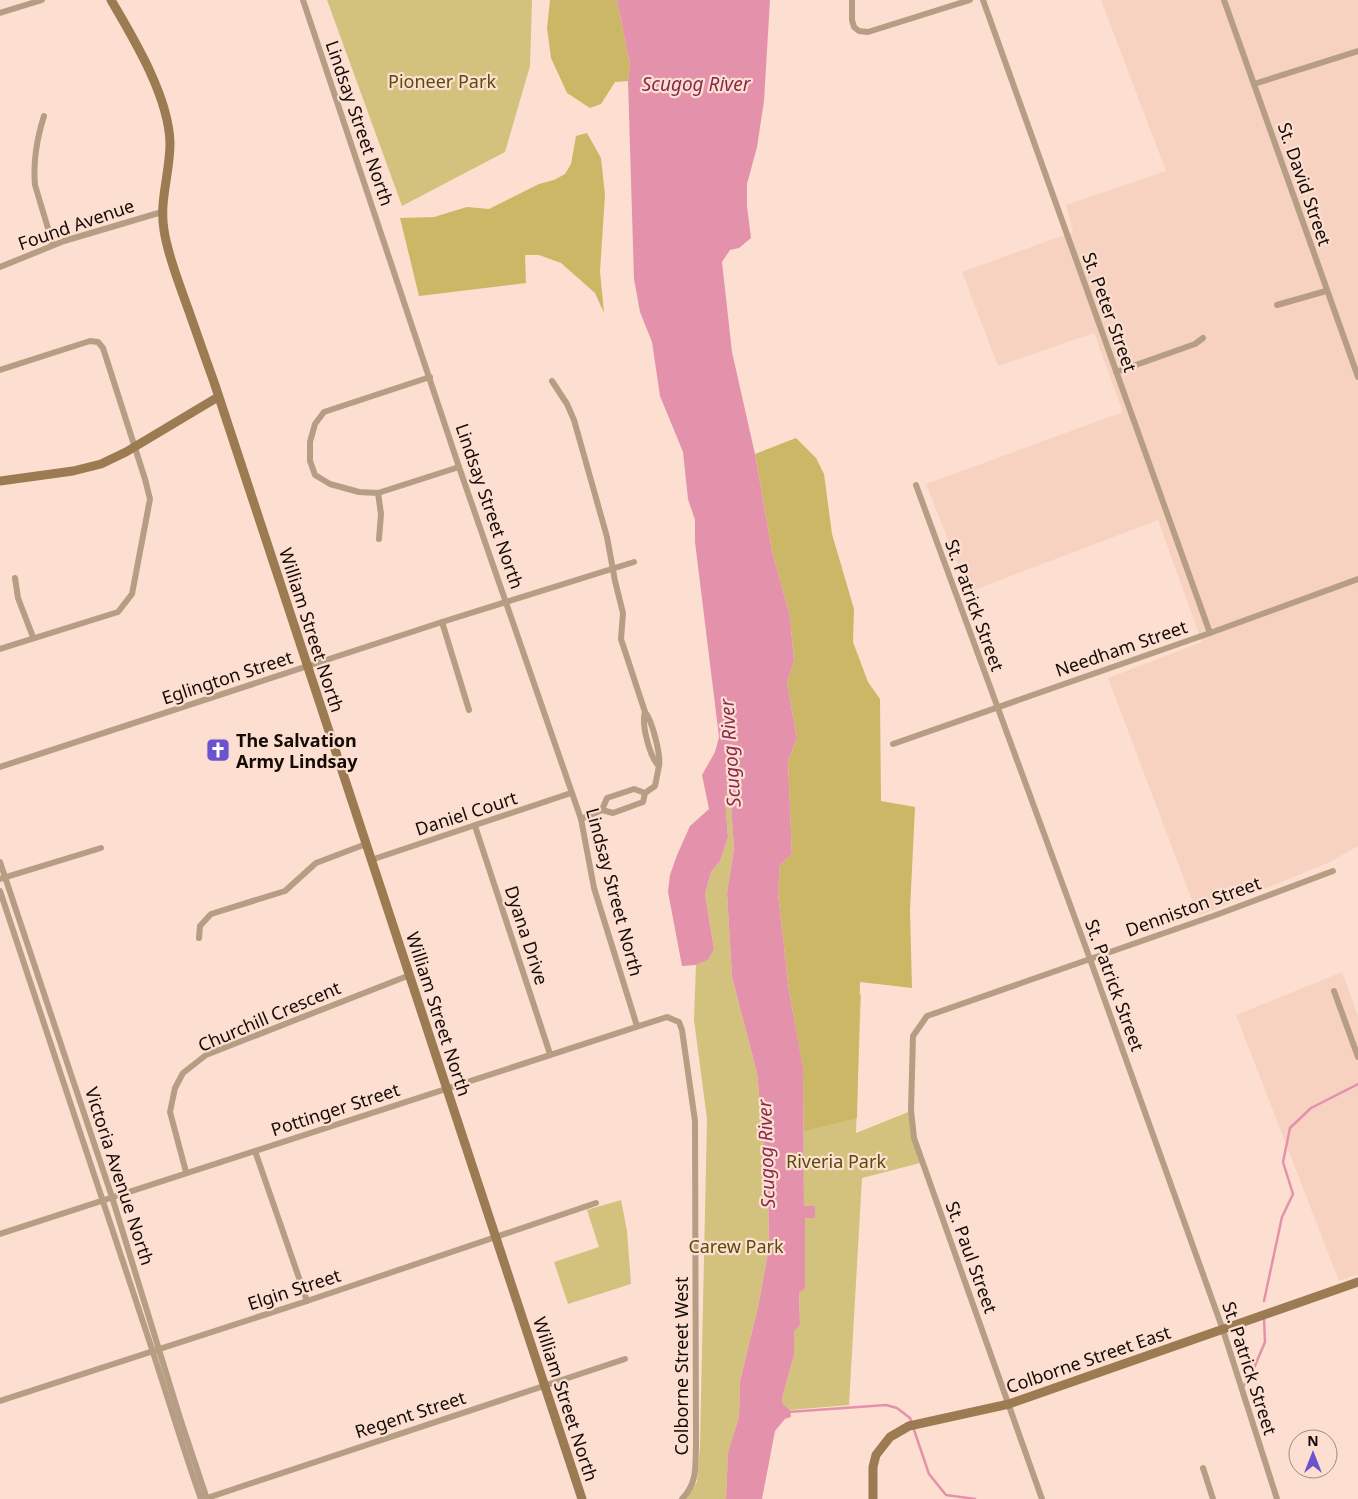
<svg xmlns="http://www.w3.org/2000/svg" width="1358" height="1499" viewBox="0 0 1358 1499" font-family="'Noto Sans',sans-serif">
	<rect width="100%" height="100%" fill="#fcdfd0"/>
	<g fill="#f7d2c0">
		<path d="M1101,0H1358V846L1330,862L1198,916L1108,678L1202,642L1158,520L969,592L926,484L1123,412L1094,333L998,366L962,272L1073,232L1066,205L1166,171Z"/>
		<path d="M1342,972L1358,1016V1274L1339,1281L1236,1015Z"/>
	</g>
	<g fill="#d3c27d">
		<path d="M327,0H532L530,66L505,152L402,206Z"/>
		<path d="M730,790L734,848L727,893L732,977L757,1073L768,1186L769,1248L758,1307L740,1381L739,1417L728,1452L726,1499H686L697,1482L700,1445L707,1119L694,1020L696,965L708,960L714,949L705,894L711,872L720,861L728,837L725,800L727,794Z"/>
		<path d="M861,994L856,1133L911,1111L917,1144L924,1162L862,1178L849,1405L790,1410L783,1404L782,1398L794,1355V1330L800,1325L799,1293L805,1287V1218H815L804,1206L803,1067L794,1018Z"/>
		<path d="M621,1200L627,1231L631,1284L568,1304L554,1262L599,1247L587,1210Z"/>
	</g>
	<g fill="#ccb767">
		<path d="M550,0H617L630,65L628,81L615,82L601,104L590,108L567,93L551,58L547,28Z"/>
		<path d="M587,133L601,158L605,195L600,271L604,313L595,293L561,263L539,255H525L526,283L419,296L400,218L434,217L467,207L489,209L539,184L554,180L565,174L571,164L576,136Z"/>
		<path d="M796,438L816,458L824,474L832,534L854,609L853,642L868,682L880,699L881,801L915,807L910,910L912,988L860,982L857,1118L804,1131L803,1067L789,991L778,893L780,865L792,854L788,761L797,738L787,683L794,661L790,616L772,551L755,454Z"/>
	</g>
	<path fill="#e492ac" d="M617,0H770L764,101L757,147L747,184V206L751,238L739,248L730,250L722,262L732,352L755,454L772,551L790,616L794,661L787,683L797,738L788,761L792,854L780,865L778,893L789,991L803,1067L804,1206H815V1218H805V1288L799,1293L800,1325L794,1331V1355L782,1398L783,1404L790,1410L791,1417L785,1419L775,1431L762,1499H726L728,1452L739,1417L740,1381L758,1307L769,1248L768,1186L757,1073L732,977L727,893L734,848L730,791L727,794L725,800L728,837L720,861L711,872L705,894L714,949L708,960L696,965L682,966L668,892L670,875L677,855L690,826L709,809L702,775L715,752L719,737L695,542V520L688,499L683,452L660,396L652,342L640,312L634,279L628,81L630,65Z"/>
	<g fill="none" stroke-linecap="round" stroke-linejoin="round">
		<g stroke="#e492ac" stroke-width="2.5">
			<path d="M1264,1301L1282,1217L1293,1194L1283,1162L1290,1128L1311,1108L1358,1084"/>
			<path d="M1243,1387L1251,1375L1265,1342L1264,1318"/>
			<path d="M788,1412L886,1405L897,1408L910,1418L929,1474L946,1495L975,1499"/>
		</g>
		<g stroke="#b59e83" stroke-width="6">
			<path d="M303,0L459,467L581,819L594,888L637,1026"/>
			<path d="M852,0V20L854,27L859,31L868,32L970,0"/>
			<path d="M983,0L1210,633"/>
			<path d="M1224,0L1358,377"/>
			<path d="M0,13L42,0"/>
			<path d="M1254,84L1358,51"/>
			<path d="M44,116C37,138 33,162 35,185L53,245"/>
			<path d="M0,267L64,241L162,212"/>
			<path d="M1277,305L1326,291"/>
			<path d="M0,370L90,341L98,342L103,348L145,479L150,499L132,594L118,612L0,649"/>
			<path d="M1116,372L1195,344L1203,338"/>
			<path d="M430,377L324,412L315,424L310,442V461L315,475L330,484L359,492L378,493L459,467"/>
			<path d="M552,381L567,404L574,420L607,537L615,581L623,613L621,639L645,712"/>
			<path d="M916,485L1090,959L1223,1330L1277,1499"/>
			<path d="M378,493L381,514L379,539"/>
			<path d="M15,578L18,598L33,637"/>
			<path d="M442,622L469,710"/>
			<path d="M893,744L1210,633L1358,579"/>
			<path d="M0,767L442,622L634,562"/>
			<path d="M645,793L643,802L613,813L602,810L607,798L634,789L645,793L655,786L659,766C650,758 641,724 645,712C652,720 661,755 659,766"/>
			<path d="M581,819L602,810"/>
			<path d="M475,826L550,1054"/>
			<path d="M371,860L571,793"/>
			<path d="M0,862L112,1197L180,1418L207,1499"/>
			<path d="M0,879L101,848"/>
			<path d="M0,891C48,1035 96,1179 143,1322C163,1381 180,1440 201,1499"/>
			<path d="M199,938L200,926L211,914L285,891L316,863L366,844"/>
			<path d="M1334,991L1358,1057"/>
			<path d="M255,1151L307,1301"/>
			<path d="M186,1172L170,1112L175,1088L183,1073L206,1055L410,975"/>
			<path d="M0,1234L667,1017L679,1022L682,1030L695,1121L696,1445C695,1467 698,1482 682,1499"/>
			<path d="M0,1401L307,1301L596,1203"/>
			<path d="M1203,1468L1213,1499"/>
			<path d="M204,1499L625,1359"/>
			<path d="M1042,1499L914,1138L911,1110L913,1036L927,1016L1216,915L1333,871"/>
		</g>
		<g stroke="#9c7b52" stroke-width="9">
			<path d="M111,0C134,39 169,97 170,143C170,173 159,201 164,230C167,251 175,272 182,292C193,322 203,352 214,382L582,1499"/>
			<path d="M0,481L73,471L101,464L126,452L218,397"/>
			<path d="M873,1499V1467L876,1455L890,1437L909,1426L1009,1404L1358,1282"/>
		</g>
	</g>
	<defs>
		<g id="church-square" transform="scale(1.25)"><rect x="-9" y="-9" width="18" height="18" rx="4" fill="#6b53cd" stroke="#fcdfd0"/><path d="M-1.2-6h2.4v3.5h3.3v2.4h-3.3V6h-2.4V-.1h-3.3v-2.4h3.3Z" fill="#fff"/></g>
	</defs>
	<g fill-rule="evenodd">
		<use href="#church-square" x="218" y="750"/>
	</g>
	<g text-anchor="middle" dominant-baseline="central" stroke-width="4.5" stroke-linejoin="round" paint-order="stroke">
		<g font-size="18" fill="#594b0b" stroke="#fcdfd0">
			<text x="442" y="81">Pioneer Park</text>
			<text x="836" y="1161">Riveria Park</text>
			<text x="736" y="1246">Carew Park</text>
		</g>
		<g font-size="18" fill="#140b07" stroke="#fcdfd0">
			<text transform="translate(360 123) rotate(71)">Lindsay Street North</text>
			<text transform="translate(1305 184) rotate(71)">St. David Street</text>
			<text transform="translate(76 224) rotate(-19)">Found Avenue</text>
			<text transform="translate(1110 312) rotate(70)">St. Peter Street</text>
			<text transform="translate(490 506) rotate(71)">Lindsay Street North</text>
			<text transform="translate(975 605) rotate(70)">St. Patrick Street</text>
			<text transform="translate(312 630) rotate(72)">William Street North</text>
			<text transform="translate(1121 648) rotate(-19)">Needham Street</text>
			<text transform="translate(227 677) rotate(-18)">Eglington Street</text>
			<text transform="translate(466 813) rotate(-18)">Daniel Court</text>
			<text transform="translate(615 892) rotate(75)">Lindsay Street North</text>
			<text transform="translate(1193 906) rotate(-20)">Denniston Street</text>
			<text transform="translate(527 935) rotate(72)">Dyana Drive</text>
			<text transform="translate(1115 985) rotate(70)">St. Patrick Street</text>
			<text transform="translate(439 1014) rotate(72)">William Street North</text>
			<text transform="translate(269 1016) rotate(-23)">Churchill Crescent</text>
			<text transform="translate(335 1109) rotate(-18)">Pottinger Street</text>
			<text transform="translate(120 1176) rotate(72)">Victoria Avenue North</text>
			<text transform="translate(972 1257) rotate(70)">St. Paul Street</text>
			<text transform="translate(294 1289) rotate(-18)">Elgin Street</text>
			<text transform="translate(1088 1359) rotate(-19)">Colborne Street East</text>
			<text transform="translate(681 1366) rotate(-90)">Colborne Street West</text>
			<text transform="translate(1250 1368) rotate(72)">St. Patrick Street</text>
			<text transform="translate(566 1399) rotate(72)">William Street North</text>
			<text transform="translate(410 1414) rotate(-18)">Regent Street</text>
		</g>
		<g font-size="18" font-weight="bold" fill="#140b07" stroke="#fcdfd0" text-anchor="start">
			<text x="236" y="740">The Salvation<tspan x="236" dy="21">Army Lindsay</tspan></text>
		</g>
		<g font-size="19" font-style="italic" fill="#88294f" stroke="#fcdfd0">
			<text x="696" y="84">Scugog River</text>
			<text transform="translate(730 753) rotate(-94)">Scugog River</text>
			<text transform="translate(766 1154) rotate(-92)">Scugog River</text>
		</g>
	</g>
	<g transform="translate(1313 1454)"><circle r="24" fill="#fcdfd0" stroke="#9f8a80"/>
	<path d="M0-4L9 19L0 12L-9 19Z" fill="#6b53cd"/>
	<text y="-8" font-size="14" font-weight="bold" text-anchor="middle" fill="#140b07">N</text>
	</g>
</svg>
